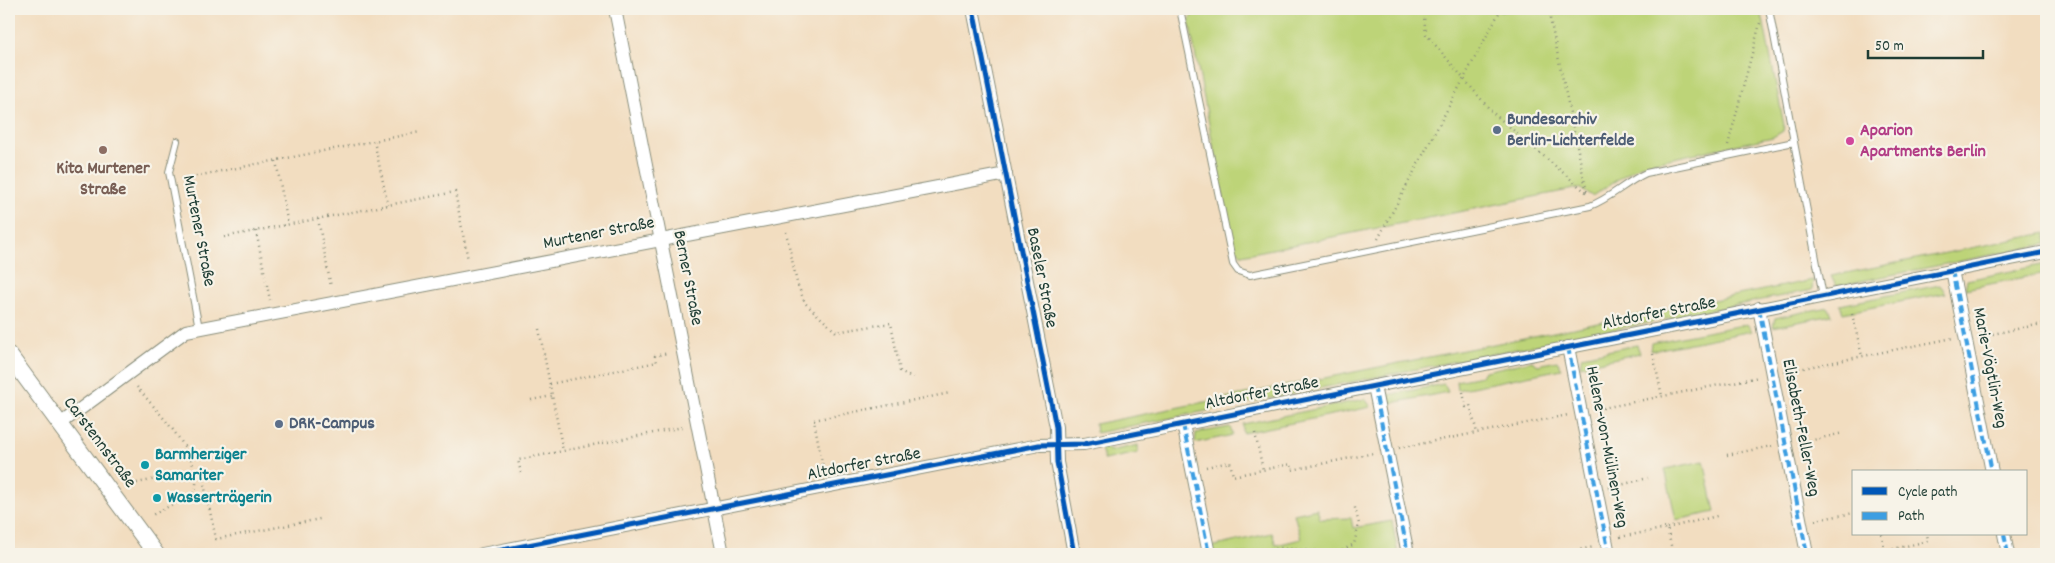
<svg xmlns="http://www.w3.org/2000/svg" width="2055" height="563" viewBox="0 0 2055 563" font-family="Dekko,sans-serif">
	<rect width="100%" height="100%" fill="#f7f3e8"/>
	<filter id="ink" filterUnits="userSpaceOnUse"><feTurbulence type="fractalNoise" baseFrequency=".02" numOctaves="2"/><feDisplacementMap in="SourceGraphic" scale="10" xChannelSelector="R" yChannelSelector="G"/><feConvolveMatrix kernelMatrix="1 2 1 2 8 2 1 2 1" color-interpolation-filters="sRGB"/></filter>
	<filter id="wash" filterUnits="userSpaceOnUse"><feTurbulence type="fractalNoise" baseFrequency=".0096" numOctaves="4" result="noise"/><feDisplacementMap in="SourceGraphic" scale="20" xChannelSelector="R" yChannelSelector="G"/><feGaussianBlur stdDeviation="1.12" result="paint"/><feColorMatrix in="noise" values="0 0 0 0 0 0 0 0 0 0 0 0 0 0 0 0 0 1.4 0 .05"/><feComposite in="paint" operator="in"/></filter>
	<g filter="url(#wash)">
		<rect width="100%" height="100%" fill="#f2ddc0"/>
		<g fill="#bdd478" stroke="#6e8856">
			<path d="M1207,9H1499L1500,12L1518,9H1761L1784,125L1783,131L1773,137L1640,165L1592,196L1579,188L1242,255L1233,246L1189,22C1192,12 1197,11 1207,9Z"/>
			<path d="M2046,233V244L1836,286L1831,276Z"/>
			<path d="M2046,264V273L1965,289L1967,280Z"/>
			<path d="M1813,280L1812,290L1096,433L1095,424Z"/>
			<path d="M1940,285L1946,293L1843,313L1840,305Z"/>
			<path d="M1828,307L1832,315L1773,327L1775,318Z"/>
			<path d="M1747,324L1752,331L1650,351L1651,343Z"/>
			<path d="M1637,345L1640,353L1580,366L1582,356Z"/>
			<path d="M1532,361L1538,365L1557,361L1562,369L1457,390L1456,381L1482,376L1485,371Z"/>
			<path d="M1444,384L1448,392L1387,404L1388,395Z"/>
			<path d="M1365,399L1371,407L1243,433V424Z"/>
			<path d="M1230,427L1233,435L1195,443L1196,433Z"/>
			<path d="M1138,445V453L1104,460L1101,448L1105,447L1110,451Z"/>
			<path d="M1704,461L1715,512L1676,520L1665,469Z"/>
			<path d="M1317,509L1320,519L1351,518L1353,528L1392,521L1398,554H1212L1211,547L1272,533L1276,545L1301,539L1294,514Z"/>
		</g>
	</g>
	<g filter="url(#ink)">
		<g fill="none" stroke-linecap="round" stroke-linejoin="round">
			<g stroke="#888d7a" stroke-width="8">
				<g id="service">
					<path d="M1180,9L1233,264L1238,271L1250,275L1590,206C1611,198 1626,182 1646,173L1794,142L1823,296"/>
					<path d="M1769,9L1794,142"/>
					<path d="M177,141L169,172L199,328"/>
				</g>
			</g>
			<g stroke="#888d7a" stroke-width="14">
				<g id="minor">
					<path d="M615,9L723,554"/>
					<path d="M973,9L1056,427L1057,462L1074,554"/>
					<path d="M1952,270L1992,472"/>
					<path d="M1759,308L1807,554"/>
					<path d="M1568,347L1609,554"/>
					<path d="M1374,386L1408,554"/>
					<path d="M60,424L186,331L1006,174"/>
					<path d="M1183,424L1209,554"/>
					<path d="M2004,534L2008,554"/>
					<path d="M482,554L1039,445L1084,444L2046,252"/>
				</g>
			</g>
			<g stroke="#888d7a" stroke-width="18">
				<path id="tertiary" d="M9,355L156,554"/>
			</g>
			<g stroke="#888d7a" stroke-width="2.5" stroke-dasharray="1 4" stroke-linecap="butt">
				<path d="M1423,9L1426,34L1492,112L1587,193"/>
				<path d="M1548,9L1587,193"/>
				<path d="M374,141L388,205"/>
				<path d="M1728,145L1760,23"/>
				<path d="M276,161L288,225"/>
				<path d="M181,179L420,132"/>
				<path d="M318,219L331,287"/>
				<path d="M256,231L270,300"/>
				<path d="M786,232L797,283L805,303L836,332L891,323L900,371L913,378"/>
				<path d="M224,237L455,192L468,260"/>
				<path d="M1378,239L1501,9"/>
				<path d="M1852,314L1862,356"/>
				<path d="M539,329L563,451"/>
				<path d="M1978,337L2046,323"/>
				<path d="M1653,354L1662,396"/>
				<path d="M1784,372L1953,338"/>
				<path d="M550,384L657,362L655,356L668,353"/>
				<path d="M137,387C157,412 204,456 195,491L191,495L150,516"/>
				<path d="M1463,392L1466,407L1470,405L1477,433"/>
				<path d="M531,400L552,396"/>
				<path d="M1593,410L1759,377"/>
				<path d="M1255,433L1263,470"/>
				<path d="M1800,443L1843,433"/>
				<path d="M1399,448L1568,415"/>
				<path d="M1727,455L1772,446"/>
				<path d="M1206,467L1230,462L1233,476L1291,464L1292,470L1374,453"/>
				<path d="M201,470L216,539L320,519"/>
				<path d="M1914,471V472"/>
				<path d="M521,473L518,460L683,427"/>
				<path d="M824,474L814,420L950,393"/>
				<path d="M127,485L201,470"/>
				<path d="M1609,488L1648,478"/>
				<path d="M1815,520L1854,513"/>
				<path d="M1667,528L1717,516"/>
				<path d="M1882,534L1884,551"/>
				<path d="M1620,537L1667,528L1673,554"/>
				<path d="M1338,553L1354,544L1359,524L1354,504"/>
				<path d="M1251,554L1280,548L1354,554"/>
				<path d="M1518,554L1535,551L1536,554"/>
				<path d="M1556,554L1594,547"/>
				<path d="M1880,554V552L1928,541L1927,534"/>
			</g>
			<use href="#service" stroke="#fff" stroke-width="6"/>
			<use href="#minor" stroke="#fff" stroke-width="12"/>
			<use href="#tertiary" stroke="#fff" stroke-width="16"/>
			<g stroke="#3c9ee2" stroke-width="4" stroke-dasharray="8 4" stroke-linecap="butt">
				<path d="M1952,270L1992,472"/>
				<path d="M1759,308L1807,554"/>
				<path d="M1568,347L1609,554"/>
				<path d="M1374,386L1408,554"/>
				<path d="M1183,424L1209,554"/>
				<path d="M2004,534L2008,554"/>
			</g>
			<g stroke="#f7f3e8" stroke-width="8">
				<g id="cycleway">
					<path d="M973,9L1056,427L1057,462L1074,554"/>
					<path d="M482,554L1039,445L1084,444L2046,252"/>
				</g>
			</g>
			<use href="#cycleway" stroke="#0057b8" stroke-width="5"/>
		</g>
	</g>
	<g fill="#5c6f8a" stroke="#f7f3e8" stroke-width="2">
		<circle cx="1497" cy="130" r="5"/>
		<circle cx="279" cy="424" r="5"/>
	</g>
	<circle fill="#d1479c" stroke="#f7f3e8" stroke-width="2" cx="1850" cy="141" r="5"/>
	<circle fill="#8d6e63" stroke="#f7f3e8" stroke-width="2" cx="103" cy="150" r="5"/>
	<g fill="#0f9aa8" stroke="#f7f3e8" stroke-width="2">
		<circle cx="145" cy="465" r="5"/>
		<circle cx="157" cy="498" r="5"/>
	</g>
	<g text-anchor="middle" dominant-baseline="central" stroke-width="4.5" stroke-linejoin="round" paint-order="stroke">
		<g font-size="18" font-weight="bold" fill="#4e5e75" stroke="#f7f3e8" text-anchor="start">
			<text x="1507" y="120">Bundesarchiv<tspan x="1507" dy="21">Berlin-Lichterfelde</tspan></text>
			<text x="289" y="424">DRK-Campus</text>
		</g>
		<g font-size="18" font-weight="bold" fill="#b23c85" stroke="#f7f3e8" text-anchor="start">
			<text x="1860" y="131">Aparion<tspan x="1860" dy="21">Apartments Berlin</tspan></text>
		</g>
		<g font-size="18" font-weight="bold" fill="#785e54" stroke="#f7f3e8">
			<text x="103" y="169">Kita Murtener<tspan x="103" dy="21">Straße</tspan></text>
		</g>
		<g font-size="18" fill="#1f3d34" stroke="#f7f3e8">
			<text transform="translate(198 231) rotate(79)">Murtener Straße</text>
			<text transform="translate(599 234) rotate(-11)">Murtener Straße</text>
			<text transform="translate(687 278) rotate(79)">Berner Straße</text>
			<text transform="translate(1041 278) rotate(79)">Baseler Straße</text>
			<text transform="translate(1659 314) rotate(-11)">Altdorfer Straße</text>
			<text transform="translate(1989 368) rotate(79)">Marie-Vögtlin-Weg</text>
			<text transform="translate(1262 394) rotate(-11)">Altdorfer Straße</text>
			<text transform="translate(1800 428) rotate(79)">Elisabeth-Feller-Weg</text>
			<text transform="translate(99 443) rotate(53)">Carstennstraße</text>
			<text transform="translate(1606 447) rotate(79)">Helene-von-Mülinen-Weg</text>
			<text transform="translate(864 465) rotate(-11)">Altdorfer Straße</text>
		</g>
		<g font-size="18" font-weight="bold" fill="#0d838f" stroke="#f7f3e8" text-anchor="start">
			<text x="155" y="455">Barmherziger<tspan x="155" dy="21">Samariter</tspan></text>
			<text x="167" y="498">Wasserträgerin</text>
		</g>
	</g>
	<rect width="2055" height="563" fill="none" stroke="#f7f3e8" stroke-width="30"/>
	<rect x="1852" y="470" width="175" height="65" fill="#f7f3e8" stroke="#a1aaa0"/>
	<rect x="1862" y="487" width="25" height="8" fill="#0057b8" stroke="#a1aaa0"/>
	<text x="1898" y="496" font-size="15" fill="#1f3d34">Cycle path</text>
	<rect x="1862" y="512" width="25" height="8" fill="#3c9ee2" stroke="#a1aaa0"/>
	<text x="1898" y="520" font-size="15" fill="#1f3d34">Path</text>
	<path d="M1868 50v8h115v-8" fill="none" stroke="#1f3d34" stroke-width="2.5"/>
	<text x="1875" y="50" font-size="15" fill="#1f3d34" stroke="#f7f3e8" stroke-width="4" paint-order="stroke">50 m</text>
</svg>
